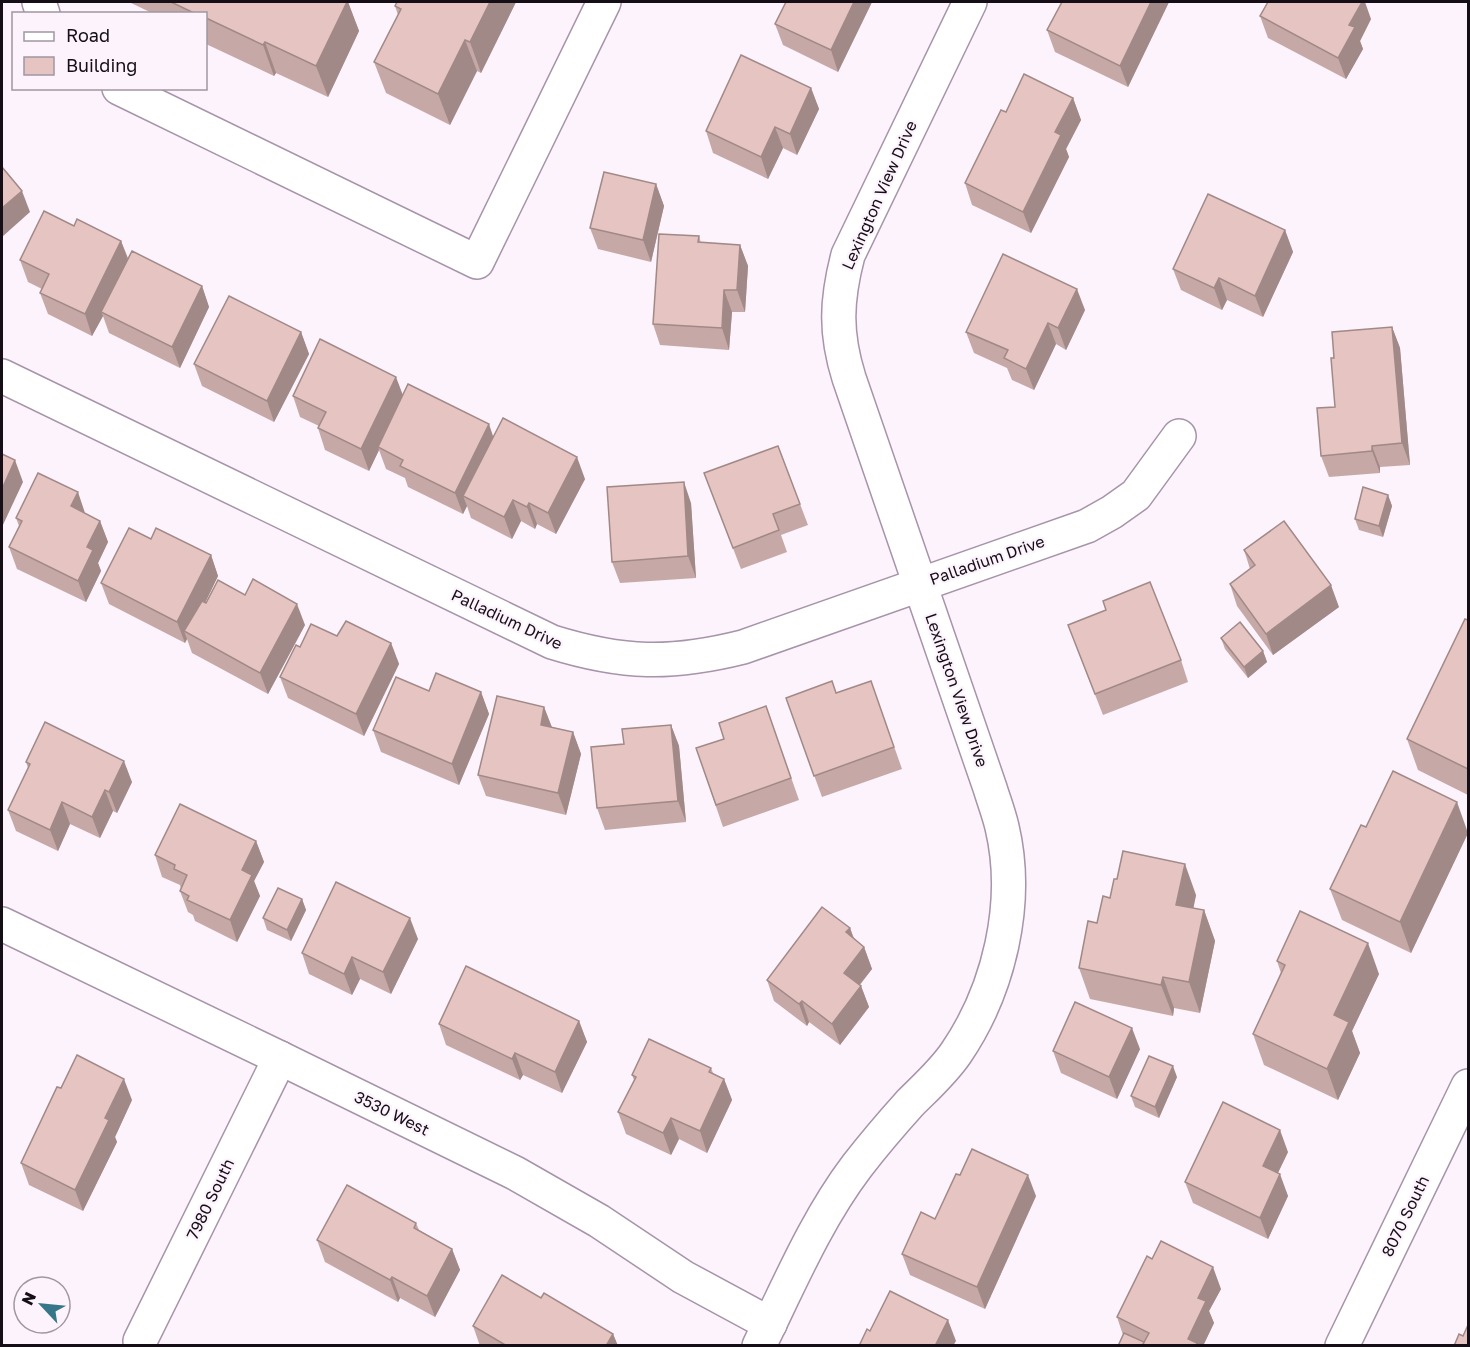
<svg xmlns="http://www.w3.org/2000/svg" width="1470" height="1347" viewBox="0 0 1470 1347" font-family="'Golos Text',sans-serif">
	<rect width="100%" height="100%" fill="#fcf3fd"/>
	<g fill="none" stroke-linecap="round" stroke-linejoin="round">
		<g stroke="#a793aa" stroke-width="36">
			<g id="minor">
				<path d="M39,2L43,14"/>
				<path d="M119,88L477,262L604,2"/>
				<path d="M2,376L552,642C623,664 671,665 743,647L1087,526L1112,512L1136,495L1179,436"/>
				<path d="M2,924L280,1058L515,1173L599,1221L683,1277L770,1324"/>
				<path d="M140,1341L280,1058"/>
				<path d="M759,1346C789,1285 816,1220 857,1166C874,1144 892,1123 910,1103C926,1087 943,1072 956,1053C999,990 1020,903 1002,827C999,814 994,801 990,788L849,378C835,333 836,301 848,255L970,2"/>
				<path d="M1342,1346L1468,1086"/>
			</g>
		</g>
		<use href="#minor" stroke="#fff" stroke-width="33"/>
	</g>
	<g fill="#c6a9a6">
		<path d="M129,2H348L359,31L328,97L276,73L274,76L206,44V14H154Z"/>
		<path d="M516,2L481,73L477,71L450,125L386,93L374,62L398,15L395,6Z"/>
		<path d="M872,2L838,72L783,45L775,24Z"/>
		<path d="M1062,2H1169L1128,87L1055,52L1047,30Z"/>
		<path d="M1260,16L1371,19L1360,41L1363,49L1346,79L1268,38Z"/>
		<path d="M811,88L819,109L797,155L783,148L768,179L713,153L706,131Z"/>
		<path d="M1073,98L1081,120L1066,149L1069,157L1031,233L972,205L965,183L1006,112Z"/>
		<path d="M656,184L664,206L651,262L598,249L590,228Z"/>
		<path d="M74,226L121,241L128,258L202,286L209,307L180,368L109,333L103,316L92,336L48,314L40,293L42,289L28,282L20,260Z"/>
		<path d="M1285,230L1293,252L1263,317L1227,300L1222,310L1181,290L1173,269Z"/>
		<path d="M699,236L701,243L740,245L748,266L745,312H732L729,350L660,345L653,324Z"/>
		<path d="M1085,310L1066,350L1056,344L1034,390L1012,380L1007,368L974,353L966,332Z"/>
		<path d="M1392,327L1400,348L1410,465L1380,467V473L1329,477L1321,456L1335,407L1334,358Z"/>
		<path d="M301,332L309,354L274,422L202,386L194,364Z"/>
		<path d="M403,395L585,479L556,534L537,524L535,529L521,521L512,539L471,518L467,506L463,514L408,487L405,478L386,469L379,450L369,471L325,450L318,428L319,426L300,417L293,396Z"/>
		<path d="M778,446L808,525L781,535L787,552L741,569L704,473Z"/>
		<path d="M1388,495L1392,506L1383,537L1359,530L1355,519Z"/>
		<path d="M691,503L696,578L620,583L612,562Z"/>
		<path d="M85,513L100,521L108,542L98,563L101,571L86,602L17,569L9,547L19,526L16,518Z"/>
		<path d="M151,539L211,555L218,576L205,603L245,595L305,625L268,694L192,653L187,639L185,643L109,604L101,583Z"/>
		<path d="M1244,550L1339,607L1273,655L1237,606L1230,584L1250,569Z"/>
		<path d="M1468,620V795L1418,770L1407,739Z"/>
		<path d="M1221,638L1263,651L1267,662L1248,678L1225,649Z"/>
		<path d="M391,643L399,664L364,736L288,698L280,677L300,647Z"/>
		<path d="M1076,646L1181,660L1188,682L1103,715Z"/>
		<path d="M871,681L902,769L822,797L786,698L836,693Z"/>
		<path d="M429,691L481,692L489,714L459,785L381,752L373,730Z"/>
		<path d="M766,706L799,800L723,827L696,748L724,739Z"/>
		<path d="M544,707L552,727L573,732L581,754L566,815L486,796L478,775Z"/>
		<path d="M671,725L679,746L686,822L605,830L597,808L624,744Z"/>
		<path d="M26,762L132,782L117,813L113,811L100,838L70,824L58,851L16,831L8,810L28,768Z"/>
		<path d="M1468,833L1411,953L1342,920L1330,889Z"/>
		<path d="M256,841L264,862L254,881L260,896L237,942L195,921L193,915L188,912L180,891L181,889L180,885L162,877L155,855Z"/>
		<path d="M1196,895L1193,908L1204,910L1215,941L1200,1013L1174,1008L1173,1016L1090,999L1079,968L1097,923L1110,898Z"/>
		<path d="M302,899L306,910L291,941L267,930L263,918Z"/>
		<path d="M850,928L854,938L864,947L872,969L860,985L861,986L869,1007L840,1045L809,1022L807,1026L774,1001L767,980Z"/>
		<path d="M418,939L391,994L360,979L352,995L309,974L302,953Z"/>
		<path d="M1277,961L1379,974L1352,1031L1360,1053L1338,1100L1264,1065L1253,1034L1281,973Z"/>
		<path d="M579,1021L587,1042L562,1093L523,1075L520,1080L446,1045L439,1024Z"/>
		<path d="M1140,1049L1117,1099L1061,1073L1053,1051Z"/>
		<path d="M711,1068L713,1073L724,1079L732,1100L707,1153L679,1139L671,1155L626,1134L618,1112L634,1080L632,1075Z"/>
		<path d="M1177,1077L1159,1118L1135,1107L1131,1096Z"/>
		<path d="M132,1100L115,1137L117,1142L83,1211L29,1185L21,1163Z"/>
		<path d="M1288,1152L1278,1173L1288,1196L1268,1239L1193,1203L1185,1182Z"/>
		<path d="M1036,1196L985,1309L910,1275L902,1254L935,1219Z"/>
		<path d="M416,1223L419,1230L452,1249L460,1270L435,1317L400,1298L398,1302L325,1262L317,1240Z"/>
		<path d="M1152,1259L1221,1289L1209,1311L1214,1323L1203,1346H1118L1123,1335L1117,1317Z"/>
		<path d="M541,1298L613,1334L618,1346H480L473,1326Z"/>
	</g>
	<g fill="#a18987">
		<path d="M347,2H348L359,31L328,97L316,66Z"/>
		<path d="M490,2H516L481,73L470,42Z"/>
		<path d="M854,2H872L838,72L831,50Z"/>
		<path d="M1151,2H1169L1128,87L1120,66Z"/>
		<path d="M1362,2H1365L1371,19L1360,41L1363,49L1346,79L1338,58L1349,25Z"/>
		<path d="M465,40L477,71L450,125L438,94Z"/>
		<path d="M265,42L276,73L274,76L263,45Z"/>
		<path d="M811,88L819,109L797,155L790,134Z"/>
		<path d="M1073,98L1081,120L1066,149L1069,157L1031,233L1023,212L1055,132Z"/>
		<path d="M775,127L783,148L768,179L761,157Z"/>
		<path d="M656,184L664,206L651,262L643,240Z"/>
		<path d="M22,191L30,212L2,237V208Z"/>
		<path d="M1285,230L1293,252L1263,317L1255,296Z"/>
		<path d="M121,241L129,262L101,312L103,316L92,336L85,314Z"/>
		<path d="M740,245L748,266L745,312L737,290Z"/>
		<path d="M1219,278L1227,300L1222,310L1214,288Z"/>
		<path d="M202,286L209,307L180,368L172,347Z"/>
		<path d="M1077,289L1085,310L1066,350L1058,328Z"/>
		<path d="M724,290L732,312L729,350L722,328Z"/>
		<path d="M1048,323L1056,344L1034,390L1026,369Z"/>
		<path d="M1392,327L1400,348L1410,465L1402,443Z"/>
		<path d="M301,332L309,354L274,422L267,401Z"/>
		<path d="M396,377L404,398L378,447L379,450L369,471L361,449Z"/>
		<path d="M489,424L496,445L463,496L467,506L463,514L455,493Z"/>
		<path d="M1372,446L1380,467V473L1372,451Z"/>
		<path d="M577,457L585,479L556,534L548,513Z"/>
		<path d="M15,460L23,482L2,527V489Z"/>
		<path d="M684,482L691,503L696,578L688,556Z"/>
		<path d="M78,492L85,513L71,506Z"/>
		<path d="M1388,495L1392,506L1383,537L1379,526Z"/>
		<path d="M513,500L521,521L512,539L504,517Z"/>
		<path d="M529,503L537,524L535,529L527,507Z"/>
		<path d="M100,521L108,542L98,563L101,571L86,602L78,581L87,547Z"/>
		<path d="M211,555L218,576L190,634L184,631L187,639L185,643L177,622Z"/>
		<path d="M1331,585L1339,607L1273,655L1266,634Z"/>
		<path d="M297,604L305,625L268,694L260,673Z"/>
		<path d="M391,643L399,664L364,736L356,714Z"/>
		<path d="M1263,651L1267,662L1248,678L1244,667Z"/>
		<path d="M481,692L489,714L459,785L452,764Z"/>
		<path d="M544,707L552,728L541,725Z"/>
		<path d="M671,725L679,746L686,822L678,801Z"/>
		<path d="M573,732L581,754L566,815L558,793Z"/>
		<path d="M124,761L132,782L117,813L109,792Z"/>
		<path d="M105,790L113,811L100,838L92,817Z"/>
		<path d="M62,802L70,824L58,851L50,830Z"/>
		<path d="M1457,802L1468,833L1411,953L1400,922Z"/>
		<path d="M256,841L264,862L254,881L260,896L237,942L230,920L242,870Z"/>
		<path d="M1185,864L1196,895L1188,936L1176,905Z"/>
		<path d="M302,899L306,910L291,941L287,930Z"/>
		<path d="M1204,910L1215,941L1200,1013L1189,982Z"/>
		<path d="M410,918L418,939L391,994L383,972Z"/>
		<path d="M850,928L857,949L846,932Z"/>
		<path d="M1368,943L1379,974L1352,1031L1360,1053L1338,1100L1327,1069L1334,1015Z"/>
		<path d="M864,947L872,969L852,994L844,973Z"/>
		<path d="M352,957L360,979L352,995L344,974Z"/>
		<path d="M1163,977L1174,1008L1173,1016L1161,985Z"/>
		<path d="M861,986L869,1007L840,1045L832,1024Z"/>
		<path d="M802,1001L809,1022L807,1026L799,1004Z"/>
		<path d="M579,1021L587,1042L562,1093L555,1072Z"/>
		<path d="M1132,1028L1140,1049L1117,1099L1109,1077Z"/>
		<path d="M515,1053L523,1075L520,1080L512,1059Z"/>
		<path d="M1173,1066L1177,1077L1159,1118L1155,1107Z"/>
		<path d="M124,1079L132,1100L115,1137L117,1142L83,1211L75,1190L105,1118Z"/>
		<path d="M724,1079L732,1100L707,1153L700,1131Z"/>
		<path d="M671,1118L679,1139L671,1155L663,1133Z"/>
		<path d="M1280,1130L1288,1152L1271,1187L1263,1166Z"/>
		<path d="M1280,1174L1288,1196L1268,1239L1260,1218Z"/>
		<path d="M1028,1175L1036,1196L985,1309L977,1287Z"/>
		<path d="M452,1249L460,1270L435,1317L427,1296Z"/>
		<path d="M1213,1267L1221,1289L1209,1311L1214,1323L1203,1346H1190L1188,1339L1198,1298Z"/>
		<path d="M392,1277L400,1298L398,1302L390,1280Z"/>
		<path d="M948,1320L956,1341L953,1346H935Z"/>
		<path d="M613,1334L618,1346H606Z"/>
	</g>
	<g fill="#e6c4c1" stroke="#a18987" stroke-width="1.5">
		<path d="M171,2H347L316,66L265,42L263,45L206,18V14H196Z"/>
		<path d="M397,2H490L470,42L465,40L438,94L374,62L401,9L395,6Z"/>
		<path d="M786,2H854L831,50L775,24Z"/>
		<path d="M1062,2H1151L1120,66L1047,30Z"/>
		<path d="M1268,2H1362L1349,25L1355,27L1338,58L1260,16Z"/>
		<path d="M741,55L811,88L790,134L775,127L761,157L706,131Z"/>
		<path d="M1024,74L1073,98L1055,132L1061,135L1023,212L965,183L1001,110L1006,112Z"/>
		<path d="M2,167L22,191L2,208Z"/>
		<path d="M604,172L656,184L643,240L590,228Z"/>
		<path d="M1208,194L1285,230L1255,296L1219,278L1214,288L1173,269Z"/>
		<path d="M44,211L74,226L77,219L121,241L85,314L40,293L49,274L20,260Z"/>
		<path d="M659,234L699,236L698,242L740,245L737,290H724L722,328L653,324Z"/>
		<path d="M132,251L202,286L172,347L101,312Z"/>
		<path d="M1003,254L1077,289L1058,328L1048,323L1026,369L1004,358L1008,350L966,332Z"/>
		<path d="M229,296L301,332L267,401L194,364Z"/>
		<path d="M1392,327L1402,443L1372,446V451L1321,456L1317,408L1335,407L1331,358H1334L1332,332Z"/>
		<path d="M320,339L396,377L361,449L318,428L326,412L293,396Z"/>
		<path d="M408,384L489,424L455,493L400,466L403,460L378,447Z"/>
		<path d="M503,418L577,457L548,513L529,503L527,507L513,500L504,517L463,496Z"/>
		<path d="M778,446L800,504L773,514L779,530L733,548L704,473Z"/>
		<path d="M2,454L15,460L2,489Z"/>
		<path d="M38,473L78,492L71,506L100,521L87,547L93,550L78,581L9,547L22,521L16,518Z"/>
		<path d="M684,482L688,556L612,562L607,487Z"/>
		<path d="M1363,487L1388,495L1379,526L1355,519Z"/>
		<path d="M1284,521L1331,585L1266,634L1230,584L1255,565L1244,550Z"/>
		<path d="M129,528L151,539L156,528L211,555L177,622L101,583Z"/>
		<path d="M253,579L297,604L260,673L184,631L202,601L206,603L218,580L245,595Z"/>
		<path d="M1150,582L1181,660L1095,694L1068,625L1106,610L1103,601Z"/>
		<path d="M1465,619L1468,620V769L1407,739Z"/>
		<path d="M346,621L391,643L356,714L280,677L296,645L300,647L311,624L337,636Z"/>
		<path d="M1240,622L1263,651L1244,667L1221,638Z"/>
		<path d="M436,673L481,692L452,764L373,730L396,677L429,691Z"/>
		<path d="M832,681L836,693L871,681L894,747L814,776L786,698Z"/>
		<path d="M497,696L544,707L541,725L573,732L558,793L478,775Z"/>
		<path d="M766,706L791,778L716,805L696,748L724,739L719,723Z"/>
		<path d="M45,722L124,761L109,792L105,790L92,817L62,802L50,830L8,810L30,764L26,762Z"/>
		<path d="M671,725L678,801L597,808L591,747L624,744L622,729Z"/>
		<path d="M1393,771L1457,802L1400,922L1330,889L1361,825L1366,827Z"/>
		<path d="M180,804L256,841L242,870L252,875L230,920L187,900L189,896L180,891L187,875L174,869L175,865L155,855Z"/>
		<path d="M1123,851L1185,864L1176,905L1204,910L1189,982L1163,977L1161,985L1079,968L1088,921L1097,923L1103,896L1110,898L1114,879H1117Z"/>
		<path d="M336,882L410,918L383,972L352,957L344,974L302,953Z"/>
		<path d="M278,888L302,899L287,930L263,918Z"/>
		<path d="M822,907L850,928L846,932L864,947L844,973L861,986L832,1024L802,1001L799,1004L767,980Z"/>
		<path d="M1300,911L1368,943L1334,1015L1349,1022L1327,1069L1253,1034L1285,965L1277,961Z"/>
		<path d="M466,966L579,1021L555,1072L515,1053L512,1059L439,1024Z"/>
		<path d="M1075,1002L1132,1028L1109,1077L1053,1051Z"/>
		<path d="M649,1039L711,1068L709,1072L724,1079L700,1131L671,1118L663,1133L618,1112L636,1077L632,1075Z"/>
		<path d="M77,1055L124,1079L105,1118L109,1120L75,1190L21,1163L57,1087L61,1088Z"/>
		<path d="M1149,1056L1173,1066L1155,1107L1131,1096Z"/>
		<path d="M1223,1102L1280,1130L1263,1166L1280,1174L1260,1218L1185,1182Z"/>
		<path d="M972,1149L1028,1175L977,1287L902,1254L921,1212L935,1219L956,1174L960,1175Z"/>
		<path d="M347,1185L416,1223L414,1228L452,1249L427,1296L392,1277L390,1280L317,1240Z"/>
		<path d="M1161,1241L1213,1267L1198,1298L1206,1301L1188,1339L1197,1343L1196,1346H1142L1149,1333L1117,1317L1147,1256L1152,1259Z"/>
		<path d="M502,1275L541,1298L544,1293L613,1334L606,1346H507L473,1326Z"/>
		<path d="M890,1291L948,1320L935,1346H859L867,1329L870,1331Z"/>
		<path d="M1468,1325V1346H1454L1459,1334L1463,1336Z"/>
		<path d="M1124,1333L1144,1342L1142,1346H1118Z"/>
	</g>
	<g text-anchor="middle" dominant-baseline="central" stroke-width="4.5" stroke-linejoin="round" paint-order="stroke">
		<g font-size="16" fill="#150e16" stroke="#fcf3fd">
			<text transform="translate(879 195) rotate(-66)">Lexington View Drive</text>
			<text transform="translate(987 560) rotate(-19)">Palladium Drive</text>
			<text transform="translate(507 619) rotate(25)">Palladium Drive</text>
			<text transform="translate(957 690) rotate(71)">Lexington View Drive</text>
			<text transform="translate(392 1113) rotate(26)">3530 West</text>
			<text transform="translate(210 1199) rotate(-64)">7980 South</text>
			<text transform="translate(1405 1216) rotate(-64)">8070 South</text>
		</g>
	</g>
	<rect width="1470" height="1347" fill="none" stroke="#150e16" stroke-width="6"/>
	<rect x="12" y="12" width="195" height="78" fill="#fcf3fd" stroke="#a097a1" stroke-width="1.5"/>
	<rect x="24" y="32" width="30" height="9" fill="#ffffff" stroke="#a097a1" stroke-width="1.5"/>
	<text x="66" y="42" font-size="18" fill="#150e16">Road</text>
	<rect x="24" y="57" width="30" height="18" fill="#e6c4c1" stroke="#a097a1" stroke-width="1.5"/>
	<text x="66" y="72" font-size="18" fill="#150e16">Building</text>
	<g transform="translate(42 1305) rotate(296)"><circle r="28" fill="#fcf3fd" stroke="#a097a1" stroke-width="1.5"/>
	<path d="M0-4.5L10 22L0 15L-10 22Z" fill="#357788"/>
	<text y="-9" font-size="16" font-weight="bold" text-anchor="middle" fill="#150e16">N</text>
	</g>
</svg>
